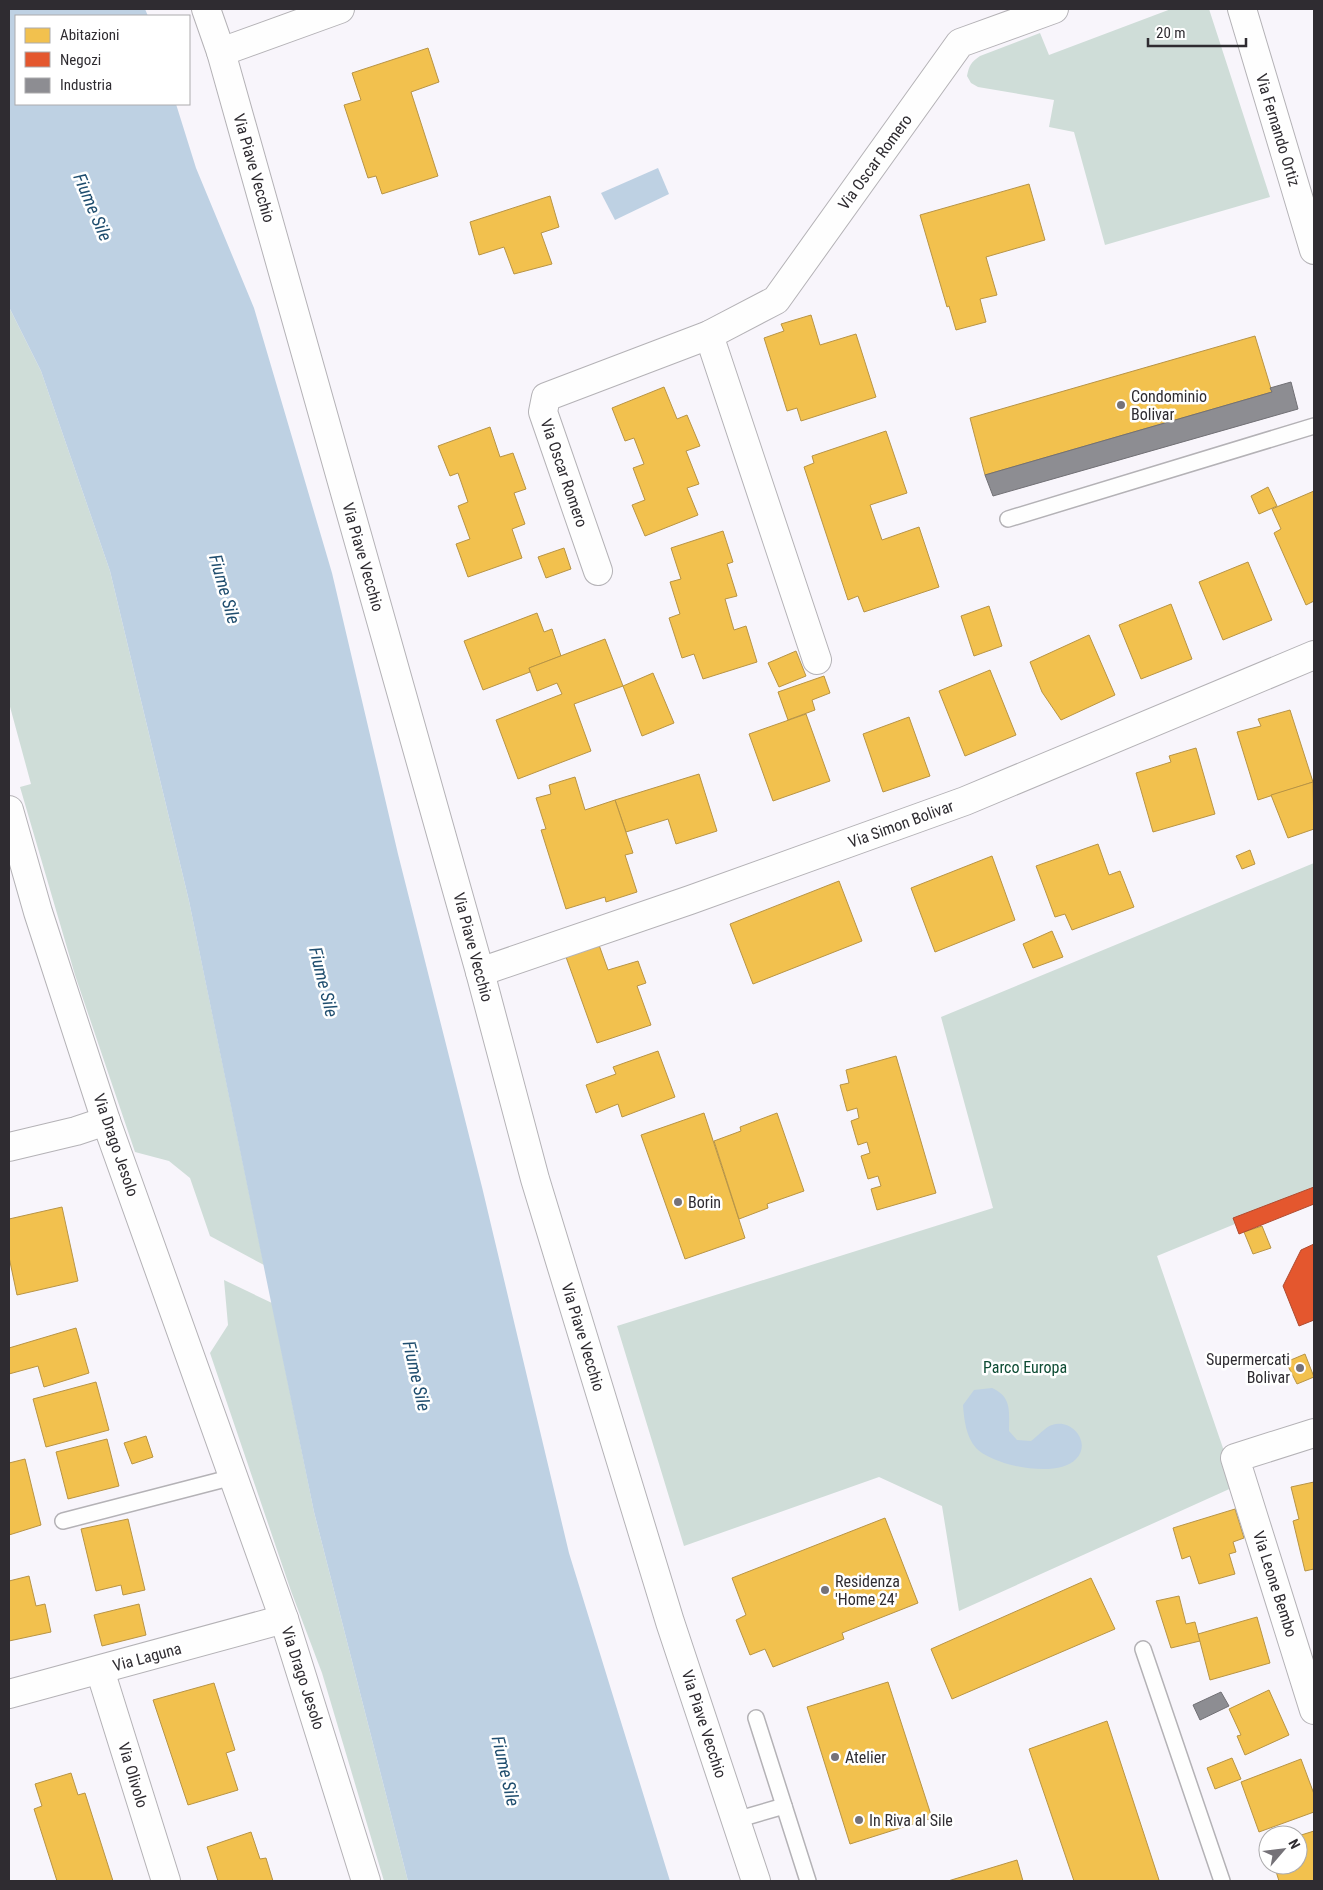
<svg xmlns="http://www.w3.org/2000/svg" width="1323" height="1890" viewBox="0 0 1323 1890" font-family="'Roboto Condensed',sans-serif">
	<rect width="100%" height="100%" fill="#f8f5fb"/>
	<g fill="#cfddd8">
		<path d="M1171,9H1209L1270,197L1105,245L1074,132L1049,127L1054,100L978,87L971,83L967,76C969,66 971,62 980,56L1040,33L1049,55Z"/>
		<path d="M9,307L41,371L110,571L189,901L264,1265L210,1236L190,1178L169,1161L135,1152L75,975L20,787L31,784L9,703Z"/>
		<path d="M1314,863V1187L1233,1218L1235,1224L1157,1256L1236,1486L959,1611L942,1506L879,1477L684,1546L617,1326L993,1208L941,1017Z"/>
		<path d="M224,1280L272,1303L314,1512L408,1881H384L322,1673L291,1591L210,1353L228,1325Z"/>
	</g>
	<g fill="#bed1e3">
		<path d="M9,9H145L148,16H16V104H176L196,168L254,308L332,573L398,854L482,1187L569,1553L670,1881H408L314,1512L189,901L110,571L41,371L9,307Z"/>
		<path d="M658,168L669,194L615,220L601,193Z"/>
		<path d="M992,1388C1012,1397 1009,1411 1009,1431L1017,1440L1031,1441C1037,1437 1045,1427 1052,1425C1072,1418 1092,1443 1076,1459C1058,1479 993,1466 976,1448C966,1437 964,1419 963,1405L974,1390Z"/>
	</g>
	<g fill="#f2c14e" stroke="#b89445">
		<path d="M428,48L439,82L411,92L438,176L382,194L376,176L368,178L344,105L361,100L352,73Z"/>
		<path d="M1029,184L1045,240L986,257L997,295L980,299L986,322L956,330L949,306L947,307L920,215Z"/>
		<path d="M550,196L559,227L541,233L552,264L514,274L504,247L479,255L470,222Z"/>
		<path d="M811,315L820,345L856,334L876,397L801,421L797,408L787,411L764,338L784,331L781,324Z"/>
		<path d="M1255,336L1272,392L985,475L970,418Z"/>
		<path d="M664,387L677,419L687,415L700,446L686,451L699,484L687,488L698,515L645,536L632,505L645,500L633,468L644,464L634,438L625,441L612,408Z"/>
		<path d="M490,427L500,457L513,453L526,489L514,493L525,524L512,529L522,558L468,577L456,544L470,539L458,506L468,502L458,473L450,476L438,446Z"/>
		<path d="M886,431L907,493L870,505L882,540L919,527L939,587L864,612L858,596L848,600L804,467L814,463L812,456Z"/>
		<path d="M1268,487L1277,506L1259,514L1251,496Z"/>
		<path d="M1314,491V601L1306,605L1274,533L1281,529L1272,509Z"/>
		<path d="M723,531L733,562L727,564L737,596L725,599L734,630L746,626L757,662L703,679L694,654L682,658L669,618L680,614L670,582L681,579L671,548Z"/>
		<path d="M564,548L571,569L546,578L538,557Z"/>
		<path d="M1248,562L1272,620L1223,640L1199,582Z"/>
		<path d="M1171,604L1192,659L1141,679L1119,625Z"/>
		<path d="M989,606L1002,646L974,656L961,616Z"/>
		<path d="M537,613L544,632L552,629L561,656L529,668L530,672L483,690L464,641Z"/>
		<path d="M1089,635L1115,695L1061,720L1042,692L1030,662Z"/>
		<path d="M605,639L623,686L574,704L591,751L518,779L496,720L562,694L557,683L537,691L529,668Z"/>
		<path d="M796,651L806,676L779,687L768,663Z"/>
		<path d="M990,670L1016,735L965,756L939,691Z"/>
		<path d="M653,673L674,723L642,736L623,686Z"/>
		<path d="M824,676L830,693L812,700L815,710L788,720L778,692Z"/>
		<path d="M1290,710L1313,782L1258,800L1237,732L1261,726L1258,719Z"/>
		<path d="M806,714L830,781L773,801L749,734Z"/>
		<path d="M909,717L930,776L883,792L863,734Z"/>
		<path d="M1196,748L1215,814L1153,832L1136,773L1171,762L1169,756Z"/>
		<path d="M699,774L717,831L676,844L668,819L626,832L615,800Z"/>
		<path d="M575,777L585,810L615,800L633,853L625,855L637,892L606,902L605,897L566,909L541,830L546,829L536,798L551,794L549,785Z"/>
		<path d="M1313,782L1314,829L1288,838L1271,795Z"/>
		<path d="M1098,844L1109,875L1120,871L1134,907L1072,930L1065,914L1055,917L1036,866Z"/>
		<path d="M1250,850L1255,864L1242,869L1236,856Z"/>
		<path d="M992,856L1015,920L935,952L911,888Z"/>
		<path d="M839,881L862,941L753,984L730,924Z"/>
		<path d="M1052,931L1063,957L1033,968L1023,944Z"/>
		<path d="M599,945L608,970L638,961L646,983L637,986L651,1025L597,1043L566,957Z"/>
		<path d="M658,1051L675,1097L622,1117L618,1104L596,1113L586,1085L616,1074L613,1067Z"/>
		<path d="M896,1056L936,1193L877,1210L871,1189L881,1186L878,1176L868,1179L861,1156L870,1153L867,1142L858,1145L851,1121L859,1118L857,1108L847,1111L840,1085L849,1083L846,1070Z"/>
		<path d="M704,1113L745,1238L685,1259L641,1135Z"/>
		<path d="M777,1113L804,1191L767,1204L768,1208L739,1219L714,1141L741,1131L740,1127Z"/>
		<path d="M62,1207L78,1281L17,1295L9,1257V1219Z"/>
		<path d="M1262,1226L1271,1248L1253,1254L1244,1232Z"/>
		<path d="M76,1328L89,1373L44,1387L38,1366L9,1374V1348Z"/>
		<path d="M1305,1354L1314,1377L1297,1384L1286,1362Z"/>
		<path d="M96,1382L109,1430L46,1447L33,1399Z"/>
		<path d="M146,1436L153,1457L132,1464L124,1443Z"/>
		<path d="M107,1439L119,1486L68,1499L56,1452Z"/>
		<path d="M25,1459L41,1525L9,1535V1463Z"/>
		<path d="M1314,1482V1569L1305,1571L1293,1521L1299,1519L1291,1487Z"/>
		<path d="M1235,1509L1244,1538L1233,1542L1236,1552L1229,1554L1235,1574L1199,1584L1190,1556L1182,1559L1173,1528Z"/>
		<path d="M885,1518L918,1603L842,1633L844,1639L773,1667L765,1649L750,1655L736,1620L746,1615L732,1578Z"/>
		<path d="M128,1519L145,1590L123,1595L121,1585L96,1591L81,1529Z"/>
		<path d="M29,1576L36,1606L45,1604L51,1632L9,1641V1581Z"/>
		<path d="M1091,1578L1115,1629L952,1699L931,1649Z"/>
		<path d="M1179,1596L1186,1624L1195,1622L1200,1641L1171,1648L1156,1601Z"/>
		<path d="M139,1604L146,1635L102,1646L94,1615Z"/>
		<path d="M1257,1617L1270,1663L1210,1680L1198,1634Z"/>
		<path d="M888,1682L932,1818L850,1844L807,1707Z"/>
		<path d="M214,1683L235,1750L226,1753L238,1790L188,1805L153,1700Z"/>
		<path d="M1269,1690L1289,1735L1245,1755L1237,1736L1241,1735L1229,1709Z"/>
		<path d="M1107,1721L1159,1880L1156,1881H1074L1029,1749Z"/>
		<path d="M1232,1758L1241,1779L1215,1789L1207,1768Z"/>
		<path d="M1301,1759L1314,1794V1812L1259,1832L1241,1782Z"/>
		<path d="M71,1773L78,1795L85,1793L113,1881H57L34,1809L42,1806L35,1784Z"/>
		<path d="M1314,1831V1881H1279L1274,1865H1298V1836Z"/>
		<path d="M251,1832L260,1859L266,1858L273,1881H218L207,1847Z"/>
		<path d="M1017,1860L1023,1881H948Z"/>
	</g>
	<g fill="#e4572e" stroke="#ae4a2f">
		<path d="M1314,1187V1204L1239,1234L1233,1218Z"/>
		<path d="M1314,1244V1320L1299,1326L1283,1286L1301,1250Z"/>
	</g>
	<g fill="#8d8d92" stroke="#717075">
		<path d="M1291,382L1298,409L993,496L985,475L1272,392L1270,388Z"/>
		<path d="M1221,1692L1229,1706L1200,1720L1193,1705Z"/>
	</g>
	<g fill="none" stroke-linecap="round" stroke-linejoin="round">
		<g stroke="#b4b2b6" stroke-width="18">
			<g id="service">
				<path d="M1008,519L1314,426"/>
				<path d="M63,1521L233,1477"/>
				<path d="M1143,1649L1222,1881"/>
				<path d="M756,1718L808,1881"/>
				<path d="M736,1820L784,1806"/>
			</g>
		</g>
		<g stroke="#b4b2b6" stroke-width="30">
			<g id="minor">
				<path d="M1242,9L1314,250"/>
				<path d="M709,335L817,660"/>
				<path d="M598,571L543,412L546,397L709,335L776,300L960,43L1054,9"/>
				<path d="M9,810L38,912L106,1121L284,1619L366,1881"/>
				<path d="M480,972L690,900L965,801L1314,655"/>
				<path d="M9,1147L76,1131L106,1121"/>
				<path d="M1314,1433L1235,1458L1314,1710"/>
				<path d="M100,1670L166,1881"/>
				<path d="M9,1694L284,1619"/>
			</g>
		</g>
		<g stroke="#b4b2b6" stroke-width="30">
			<g id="tertiary">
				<path d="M206,9L221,52L480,972L535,1179L670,1622L756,1881"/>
				<path d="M221,52L340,9"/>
			</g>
		</g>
		<use href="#service" stroke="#fefefe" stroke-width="15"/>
		<use href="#minor" stroke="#fefefe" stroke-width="28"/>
		<use href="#tertiary" stroke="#fefefe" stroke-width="28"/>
	</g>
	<g fill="#757278" stroke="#fff" stroke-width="2">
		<circle cx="1121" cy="405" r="5"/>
		<circle cx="678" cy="1202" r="5"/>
		<circle cx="1300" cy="1368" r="5"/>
		<circle cx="825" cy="1590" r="5"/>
		<circle cx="835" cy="1757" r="5"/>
		<circle cx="859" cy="1820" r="5"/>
	</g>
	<g text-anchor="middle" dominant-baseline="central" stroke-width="5" stroke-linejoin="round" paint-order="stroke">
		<g font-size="16" fill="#2f2c31" stroke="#fff">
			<text transform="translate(1278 130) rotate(73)">Via Fernando Ortiz</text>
			<text transform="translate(875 162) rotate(-54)">Via Oscar Romero</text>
			<text transform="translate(254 168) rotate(74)">Via Piave Vecchio</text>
			<text transform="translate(564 473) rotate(71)">Via Oscar Romero</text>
			<text transform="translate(363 557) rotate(74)">Via Piave Vecchio</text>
			<text transform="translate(901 824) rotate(-20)">Via Simon Bolivar</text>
			<text transform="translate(473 947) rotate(75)">Via Piave Vecchio</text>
			<text transform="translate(116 1145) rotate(71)">Via Drago Jesolo</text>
			<text transform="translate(583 1337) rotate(73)">Via Piave Vecchio</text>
			<text transform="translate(1275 1584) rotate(72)">Via Leone Bembo</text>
			<text transform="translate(147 1657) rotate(-15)">Via Laguna</text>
			<text transform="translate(303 1678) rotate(72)">Via Drago Jesolo</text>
			<text transform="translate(704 1724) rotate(72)">Via Piave Vecchio</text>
			<text transform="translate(133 1775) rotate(73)">Via Olivolo</text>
		</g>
		<g font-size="16" fill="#2f2c31" stroke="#fff" text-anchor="start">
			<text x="1131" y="396">Condominio<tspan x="1131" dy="18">Bolivar</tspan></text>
			<text x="688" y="1202">Borin</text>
			<text x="1290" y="1359" text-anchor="end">Supermercati<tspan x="1290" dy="18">Bolivar</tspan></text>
			<text x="835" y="1581">Residenza<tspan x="835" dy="18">'Home 24'</tspan></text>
			<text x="845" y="1757">Atelier</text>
			<text x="869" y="1820">In Riva al Sile</text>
		</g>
		<g font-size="16" fill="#0e4c34" stroke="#fff">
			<text x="1025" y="1367">Parco Europa</text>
		</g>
		<g font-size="18" font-style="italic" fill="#1f4d6e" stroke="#fff">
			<text transform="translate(93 207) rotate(67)">Fiume Sile</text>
			<text transform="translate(225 589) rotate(74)">Fiume Sile</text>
			<text transform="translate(324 982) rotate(76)">Fiume Sile</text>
			<text transform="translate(417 1376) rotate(77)">Fiume Sile</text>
			<text transform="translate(506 1771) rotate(77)">Fiume Sile</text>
		</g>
	</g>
	<rect width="1323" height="1890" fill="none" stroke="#2f2c31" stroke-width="20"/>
	<rect x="15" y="15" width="175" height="90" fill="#ffffff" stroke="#acabad"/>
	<rect x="25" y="28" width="25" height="15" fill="#f2c14e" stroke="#acabad"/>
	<text x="60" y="40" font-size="15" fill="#2f2c31">Abitazioni</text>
	<rect x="25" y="52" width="25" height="15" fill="#e4572e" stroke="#acabad"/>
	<text x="60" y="65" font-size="15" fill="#2f2c31">Negozi</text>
	<rect x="25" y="78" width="25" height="15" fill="#8d8d92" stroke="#acabad"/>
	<text x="60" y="90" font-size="15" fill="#2f2c31">Industria</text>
	<g transform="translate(1283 1850) rotate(62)"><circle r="24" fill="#ffffff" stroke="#acabad"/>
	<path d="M0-4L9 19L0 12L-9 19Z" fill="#757278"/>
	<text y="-8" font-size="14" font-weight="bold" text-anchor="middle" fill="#2f2c31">N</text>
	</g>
	<path d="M1148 38v8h98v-8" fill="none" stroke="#2f2c31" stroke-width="2.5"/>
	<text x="1156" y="38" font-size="15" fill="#2f2c31" stroke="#ffffff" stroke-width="4" paint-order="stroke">20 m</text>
</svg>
